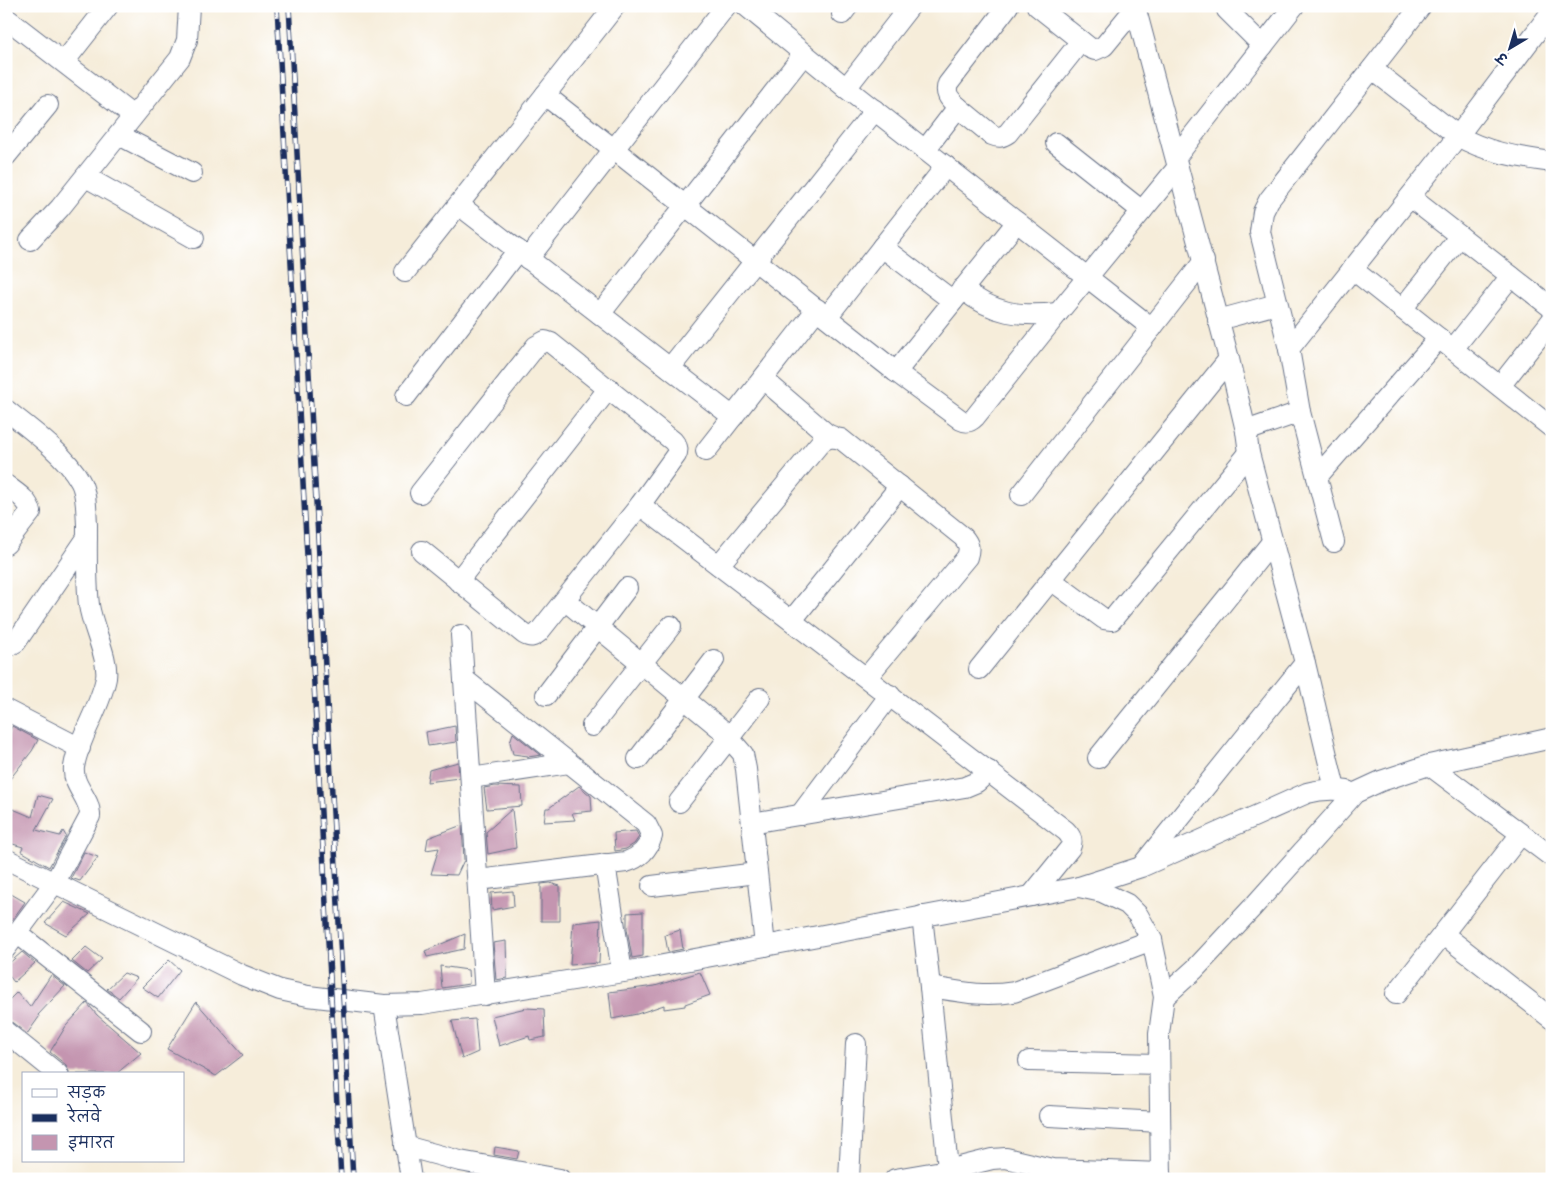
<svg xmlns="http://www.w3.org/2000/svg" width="1558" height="1185" viewBox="0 0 1558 1185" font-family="Mynerve,'Playpen Sans Deva',sans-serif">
	<rect width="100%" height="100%" fill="#fff"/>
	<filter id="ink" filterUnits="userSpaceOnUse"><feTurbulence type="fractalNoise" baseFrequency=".02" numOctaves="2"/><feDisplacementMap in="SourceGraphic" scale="10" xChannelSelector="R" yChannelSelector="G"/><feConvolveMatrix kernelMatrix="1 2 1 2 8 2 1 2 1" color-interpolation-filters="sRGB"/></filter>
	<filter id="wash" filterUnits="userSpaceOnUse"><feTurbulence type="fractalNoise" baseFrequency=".0096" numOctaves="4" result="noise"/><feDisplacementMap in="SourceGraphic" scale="20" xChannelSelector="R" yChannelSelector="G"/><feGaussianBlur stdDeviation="1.12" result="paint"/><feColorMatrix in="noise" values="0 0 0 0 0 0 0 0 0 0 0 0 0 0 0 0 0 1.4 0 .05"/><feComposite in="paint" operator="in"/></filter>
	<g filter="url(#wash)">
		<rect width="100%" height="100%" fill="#f6edda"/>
		<g id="blocks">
			<g fill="#c495b0">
				<path d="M12,726L38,740L32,751L6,784V739Z"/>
				<path d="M455,726L456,742L428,746L426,732Z"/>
				<path d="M513,733L541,755L528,757V756L513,754L510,742Z"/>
				<path d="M458,762L459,778L427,782L429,770Z"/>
				<path d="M495,786L521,787L522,806L487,809L484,788Z"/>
				<path d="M579,786L591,796L592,811L572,813L575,820L544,822L546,808H549Z"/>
				<path d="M38,795L53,799L36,830L60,836L63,831L66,836L49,867L21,851L23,847L6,842V818L13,809L32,817Z"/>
				<path d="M512,809L516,848L488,854L486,832Z"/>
				<path d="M462,825L464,860L457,875L431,874L439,848L426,850L428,838Z"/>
				<path d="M636,831L639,837L634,844L626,849L615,851L614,833Z"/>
				<path d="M84,852L98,857L80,881L71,878Z"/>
				<path d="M550,883L560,886V921H541V884Z"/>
				<path d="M6,891L25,902L12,920L6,917Z"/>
				<path d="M513,891L514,906L492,910L491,893Z"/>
				<path d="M64,902L90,914L66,935L45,923Z"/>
				<path d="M643,912V956L632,958L627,929V913Z"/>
				<path d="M601,920L599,963L570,965L573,923Z"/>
				<path d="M680,930L683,949L668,952L665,935Z"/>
				<path d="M465,934L464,949L427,957L425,951Z"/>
				<path d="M506,941L507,978L496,980L493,943Z"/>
				<path d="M86,947L102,959L87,973L72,961Z"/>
				<path d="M22,952L35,963L14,982L6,972V966Z"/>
				<path d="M169,960L180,970L158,998L142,987Z"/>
				<path d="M440,966L468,970L469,984L442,988Z"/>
				<path d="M700,972L710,995L685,1004V1006L664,1009V1005L637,1014L612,1019L609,992L655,986Z"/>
				<path d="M124,973L137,978L119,998L107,989Z"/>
				<path d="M51,975L65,986L38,1015L39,1017L27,1034L13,1023L6,1020V1003L17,992L30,1007Z"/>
				<path d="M196,1002L243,1055L216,1076L167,1049Z"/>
				<path d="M87,1003L97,1015L141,1053L116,1074H70L66,1065L50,1052L66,1026Z"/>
				<path d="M526,1008L544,1009L545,1037L530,1040L529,1036L499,1046L492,1016Z"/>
				<path d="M475,1019L478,1052L462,1059L452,1021Z"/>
				<path d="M495,1147L519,1151L517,1159L494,1155Z"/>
			</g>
		</g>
	</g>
	<g filter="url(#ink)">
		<use href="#blocks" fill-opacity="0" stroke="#687289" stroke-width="1"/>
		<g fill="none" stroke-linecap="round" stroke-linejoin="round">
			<g stroke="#687289" stroke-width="22">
				<g id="minor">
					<path d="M746,6L846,88L1152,328"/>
					<path d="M1037,6L1090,48L1095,50L1104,46L1136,7"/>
					<path d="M1135,6L1229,359L1246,431L1249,453L1305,663L1335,789"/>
					<path d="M1226,6L1227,10L1263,46"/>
					<path d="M842,14L848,6"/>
					<path d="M6,18L133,116"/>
					<path d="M64,62L108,6"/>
					<path d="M1372,69L1458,136C1487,153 1519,157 1552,162"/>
					<path d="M846,88L910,6"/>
					<path d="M545,95L615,6"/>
					<path d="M958,107C951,100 944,95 948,84L1008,6"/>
					<path d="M119,135L192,173"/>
					<path d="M1056,143L1142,211"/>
					<path d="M925,150L958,107L992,135C999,138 1002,137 1008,133L1081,41"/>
					<path d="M6,156L48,105"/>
					<path d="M1176,157L1294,6"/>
					<path d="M86,177L194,238"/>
					<path d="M1410,197L1552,308"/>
					<path d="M459,205L733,417"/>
					<path d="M30,240L60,208L180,58L187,40L189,6"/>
					<path d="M882,247L953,301"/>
					<path d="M528,259L726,6"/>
					<path d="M1352,269L1552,428"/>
					<path d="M405,272L545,95L896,372L961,420C967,423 970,422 975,417L1058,313L1178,167"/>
					<path d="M962,289C994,314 1019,317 1058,313"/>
					<path d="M1402,309L1460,236"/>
					<path d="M600,314L804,54"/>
					<path d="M827,317L946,166"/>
					<path d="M1218,320L1277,304"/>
					<path d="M1289,349L1260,232L1263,212L1269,200L1421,6"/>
					<path d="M1453,349L1511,276"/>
					<path d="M670,368L875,110"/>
					<path d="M896,372L1017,222"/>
					<path d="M763,379L827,434L834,437"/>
					<path d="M1500,386L1552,320"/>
					<path d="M406,396L518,250"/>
					<path d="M6,410C29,428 66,455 80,481C87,493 86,511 87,525C87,551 86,579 89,605C92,627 109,658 106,678C100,709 79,736 74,767C72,787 91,798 90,816L55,882L6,948"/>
					<path d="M1300,412L1289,349L1458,136L1552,11"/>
					<path d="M1246,431L1300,412L1334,542"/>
					<path d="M706,451L817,309"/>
					<path d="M1317,477L1439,338"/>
					<path d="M6,485C16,493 28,499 31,512L6,544"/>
					<path d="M420,493L536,346L545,341L551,343L673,441C677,446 679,449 676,455L640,505"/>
					<path d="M1021,495L1204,261"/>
					<path d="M422,551L524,634C531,638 533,637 539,632L640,505L1066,831C1072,837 1073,841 1070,848L1031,896"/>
					<path d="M719,565L821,442C828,437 833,437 841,439L963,537C969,544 970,548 967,557L867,677"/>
					<path d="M1051,580L1104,619L1112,620L1249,453"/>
					<path d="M458,581L609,388"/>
					<path d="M572,606L721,729L743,754L746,769L765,946"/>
					<path d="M792,620L900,486"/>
					<path d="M461,635L485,995"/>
					<path d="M6,645L9,646L16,642L87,538"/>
					<path d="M979,669L1229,359"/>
					<path d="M464,679L646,824L652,836C648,849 639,858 626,862L478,880"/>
					<path d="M546,695L627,588"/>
					<path d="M6,710L80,748"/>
					<path d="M592,726L671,626"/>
					<path d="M1098,758L1272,542"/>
					<path d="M638,759L714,660"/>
					<path d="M1429,765L1552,857"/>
					<path d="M471,778L569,763"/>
					<path d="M679,802L760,698"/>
					<path d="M800,815L890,695"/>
					<path d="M763,821L965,787L977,782L989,771"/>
					<path d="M6,859L242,975L280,990L308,996L384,1005L422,1004L642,969L1079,887L1102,892L1127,904L1138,915L1152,940L1164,997L1159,1034L1161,1179"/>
					<path d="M1144,863L1305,663"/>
					<path d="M605,864L622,972"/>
					<path d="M652,886L757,873"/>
					<path d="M1079,887L1141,867L1307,793C1322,789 1333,789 1347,791"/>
					<path d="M922,916L930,987L949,1179"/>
					<path d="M17,933L141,1031"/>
					<path d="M1443,934L1552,1019"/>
					<path d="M930,987C961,992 983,997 1014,992L1152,940"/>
					<path d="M1396,994L1521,834"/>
					<path d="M1164,997L1195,969L1252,908L1355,793L1381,781L1429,765L1552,738"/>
					<path d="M384,1005L411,1179"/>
					<path d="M6,1032L58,1074"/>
					<path d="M1029,1061L1159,1064"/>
					<path d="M1049,1116L1160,1122"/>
					<path d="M405,1146L460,1161L560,1179"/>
					<path d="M849,1179L856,1044"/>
					<path d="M895,1179L948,1170L992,1159L1006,1158L1052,1169L1161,1173"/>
				</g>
			</g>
			<use href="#minor" stroke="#fff" stroke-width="20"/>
			<g stroke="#1b2f5e" stroke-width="5.5">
				<g id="rail">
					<path d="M277,6L341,1179"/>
					<path d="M289,6L353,1179"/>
				</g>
			</g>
			<use href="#rail" stroke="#fff" stroke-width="4" stroke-dasharray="11" stroke-linecap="butt"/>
		</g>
	</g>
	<rect width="1558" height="1185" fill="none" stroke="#fff" stroke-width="25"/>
	<rect x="22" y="1072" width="162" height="90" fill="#ffffff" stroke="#a4acbf"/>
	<rect x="32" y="1089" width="25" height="8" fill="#ffffff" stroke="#a4acbf"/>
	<text x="68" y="1098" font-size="15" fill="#1b2f5e">सड़क</text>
	<rect x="32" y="1114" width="25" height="8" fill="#1b2f5e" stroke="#a4acbf"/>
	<text x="68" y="1122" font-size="15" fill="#1b2f5e">रेलवे</text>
	<rect x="32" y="1135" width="25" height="15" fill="#c495b0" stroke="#a4acbf"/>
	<text x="68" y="1148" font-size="15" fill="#1b2f5e">इमारत</text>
	<g transform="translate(1510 48) rotate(218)" stroke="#ffffff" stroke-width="4" paint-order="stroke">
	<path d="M0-4L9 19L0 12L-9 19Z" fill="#1b2f5e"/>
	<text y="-8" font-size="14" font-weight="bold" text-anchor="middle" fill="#1b2f5e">उ</text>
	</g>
</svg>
